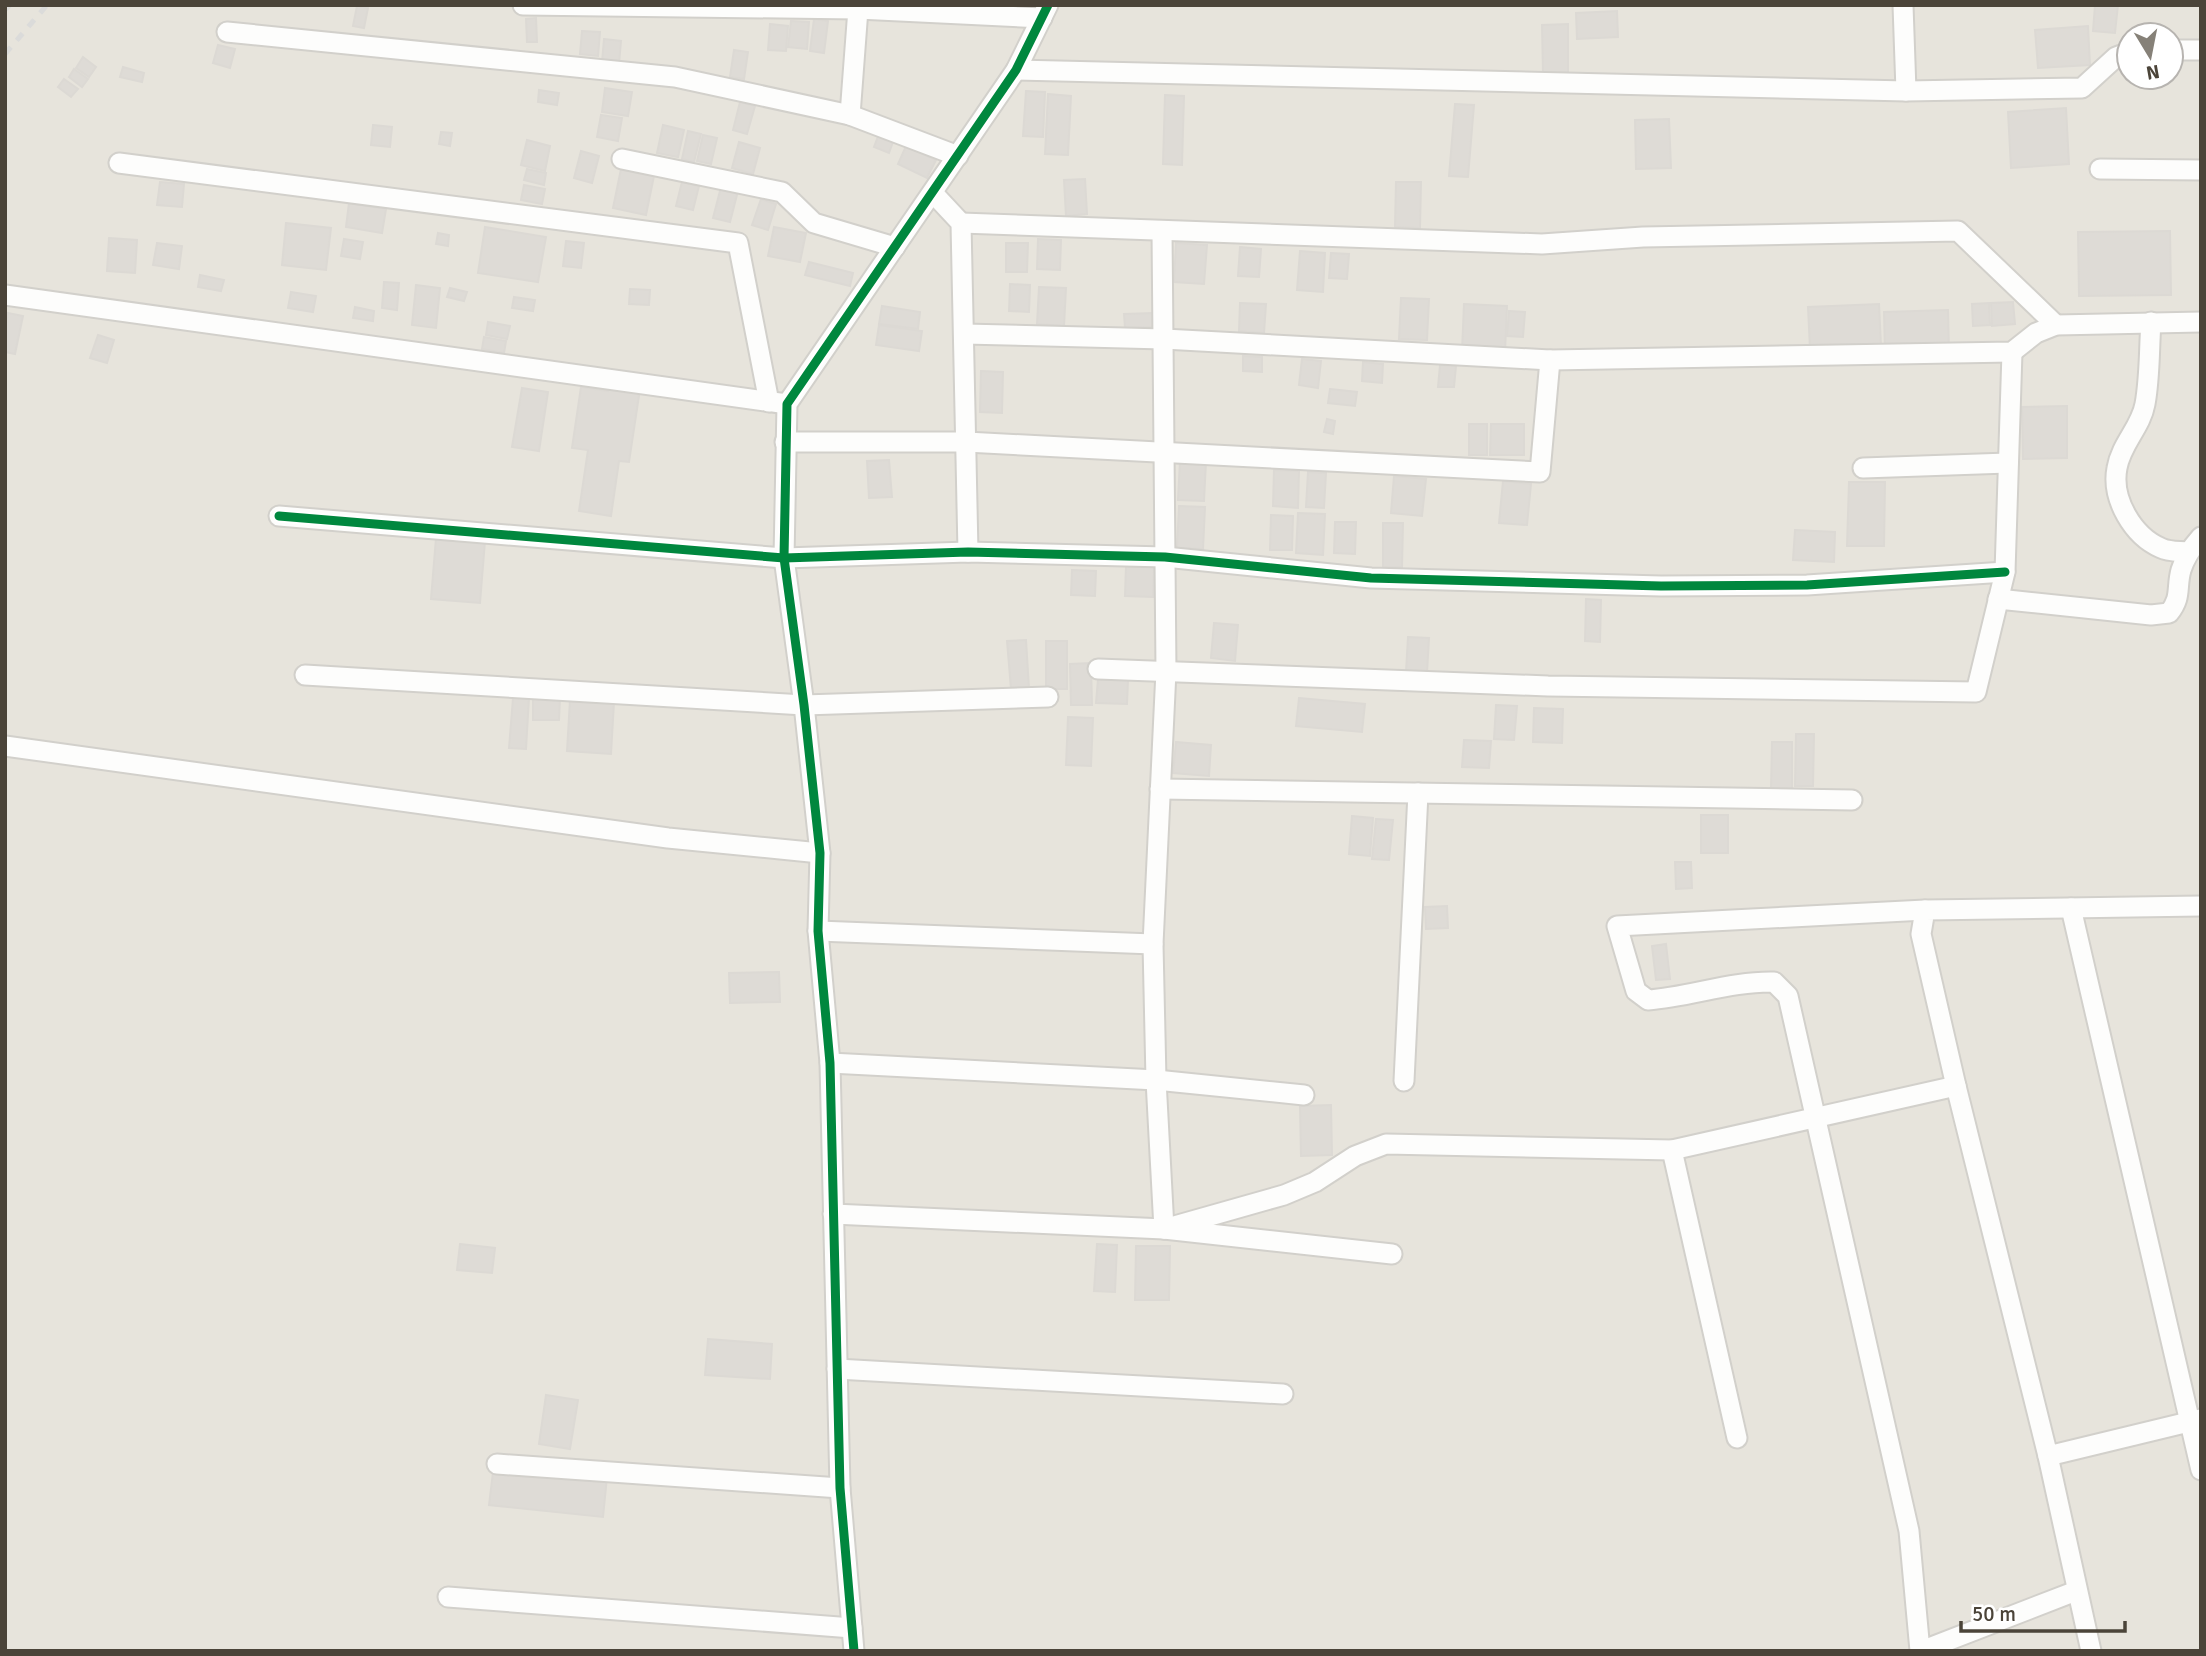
<svg xmlns="http://www.w3.org/2000/svg" width="2206" height="1656" viewBox="0 0 2206 1656" font-family="Signika,sans-serif">
	<rect width="100%" height="100%" fill="#f4f2ee"/>
	<path fill="#e7e4dc" fill-rule="evenodd" d="M5,5H2201V1651H5ZM2129,35H2171V77H2129Z"/>
	<g fill="#dedbd6" stroke="#dcd9d4" stroke-width="2">
		<path d="M2095,5H2118L2115,33L2093,31Z"/>
		<path d="M357,6L368,8L364,28L353,26Z"/>
		<path d="M1617,11L1618,37L1577,39L1576,13Z"/>
		<path d="M536,18L537,42H527L526,19Z"/>
		<path d="M814,19L828,21L824,53L810,51Z"/>
		<path d="M791,21L809,22L807,49L788,47Z"/>
		<path d="M770,24L788,26L786,51L768,50Z"/>
		<path d="M1568,24V73H1543L1542,25Z"/>
		<path d="M2088,26L2090,65L2038,68L2035,30Z"/>
		<path d="M582,31L600,32L598,56L580,54Z"/>
		<path d="M604,39L621,41L619,64L602,62Z"/>
		<path d="M218,45L235,49L230,68L213,63Z"/>
		<path d="M734,50L748,52L744,79L730,77Z"/>
		<path d="M83,57L96,67L89,77L76,68Z"/>
		<path d="M123,67L144,73L142,82L120,77Z"/>
		<path d="M74,69L88,79L82,87L69,77Z"/>
		<path d="M64,79L78,89L71,97L58,87Z"/>
		<path d="M605,88L632,92L628,116L602,112Z"/>
		<path d="M539,90L559,93L557,105L538,102Z"/>
		<path d="M1026,91L1045,92L1043,137L1023,136Z"/>
		<path d="M1048,94L1071,96L1068,155L1045,154Z"/>
		<path d="M1165,95L1184,96L1182,165L1163,164Z"/>
		<path d="M740,102L755,106L747,134L733,130Z"/>
		<path d="M1455,104L1474,105L1468,177L1449,176Z"/>
		<path d="M2066,108L2069,164L2011,168L2008,112Z"/>
		<path d="M601,115L622,118L618,141L597,137Z"/>
		<path d="M1669,119L1671,168L1636,169L1635,120Z"/>
		<path d="M373,125L392,127L390,147L371,145Z"/>
		<path d="M663,125L684,130L678,157L657,153Z"/>
		<path d="M688,131L701,134L694,162L682,159Z"/>
		<path d="M441,132L452,133L450,146L439,144Z"/>
		<path d="M879,134L894,139L889,153L874,147Z"/>
		<path d="M703,135L717,138L711,164L697,161Z"/>
		<path d="M527,140L550,146L545,171L521,165Z"/>
		<path d="M739,142L760,148L753,174L732,168Z"/>
		<path d="M906,146L936,160L927,178L898,164Z"/>
		<path d="M581,151L599,156L592,183L574,178Z"/>
		<path d="M527,169L546,173L544,185L524,180Z"/>
		<path d="M621,169L654,176L646,215L613,208Z"/>
		<path d="M1085,179L1087,214L1066,216L1064,180Z"/>
		<path d="M160,182L184,184L182,207L157,205Z"/>
		<path d="M682,182L699,186L693,210L676,206Z"/>
		<path d="M1396,182H1421L1420,228L1395,227Z"/>
		<path d="M524,185L545,189L542,204L521,200Z"/>
		<path d="M721,187L738,191L730,222L713,218Z"/>
		<path d="M761,199L776,204L768,230L752,225Z"/>
		<path d="M349,203L386,209L382,233L346,227Z"/>
		<path d="M286,223L331,228L326,270L282,265Z"/>
		<path d="M485,227L546,237L538,282L478,273Z"/>
		<path d="M774,227L806,233L800,262L768,256Z"/>
		<path d="M2170,231L2171,295L2079,296L2078,232Z"/>
		<path d="M438,233L449,235L448,246L436,244Z"/>
		<path d="M109,238L137,240L135,273L107,271Z"/>
		<path d="M344,239L363,242L360,259L341,256Z"/>
		<path d="M1038,239L1061,240L1060,270L1037,269Z"/>
		<path d="M566,241L584,243L581,268L563,266Z"/>
		<path d="M157,243L182,246L179,269L153,265Z"/>
		<path d="M1006,243H1028L1027,272H1006Z"/>
		<path d="M1176,243L1207,245L1204,284L1174,282Z"/>
		<path d="M1240,247L1261,249L1259,277L1238,276Z"/>
		<path d="M1300,251L1325,253L1323,292L1297,290Z"/>
		<path d="M1331,253L1349,254L1347,279L1329,278Z"/>
		<path d="M809,262L853,273L850,286L805,275Z"/>
		<path d="M200,275L224,280L221,291L198,287Z"/>
		<path d="M384,282L399,283L397,310L382,308Z"/>
		<path d="M1010,284L1030,285L1029,312L1009,311Z"/>
		<path d="M416,285L440,288L436,328L412,325Z"/>
		<path d="M1039,287L1066,288L1064,326L1037,324Z"/>
		<path d="M450,288L467,292L464,301L447,297Z"/>
		<path d="M630,289L650,290L649,305L629,304Z"/>
		<path d="M291,292L316,296L313,312L288,308Z"/>
		<path d="M514,297L535,300L533,311L512,308Z"/>
		<path d="M1401,298L1429,299L1427,340L1399,339Z"/>
		<path d="M2013,302L2015,324L1992,326L1991,303Z"/>
		<path d="M1240,303L1266,304L1264,333L1239,331Z"/>
		<path d="M1989,303L1990,325L1973,326L1972,304Z"/>
		<path d="M1464,304L1507,306L1505,352L1462,351Z"/>
		<path d="M1879,304L1881,346L1810,349L1808,307Z"/>
		<path d="M882,306L920,312L918,329L879,324Z"/>
		<path d="M355,307L374,311L373,321L353,318Z"/>
		<path d="M1948,310L1949,350L1885,352L1884,312Z"/>
		<path d="M1509,311L1525,312L1523,337L1507,336Z"/>
		<path d="M8,313L23,316L15,354L5,352V327Z"/>
		<path d="M1153,313V327L1125,328L1124,314Z"/>
		<path d="M488,322L510,326L507,339L486,335Z"/>
		<path d="M879,325L922,331L919,351L876,345Z"/>
		<path d="M98,335L114,340L107,363L90,358Z"/>
		<path d="M484,337L506,341L504,353L482,349Z"/>
		<path d="M1243,356L1262,357V372L1243,371Z"/>
		<path d="M1302,359L1321,361L1318,388L1299,385Z"/>
		<path d="M1363,362L1383,364L1382,383L1362,381Z"/>
		<path d="M1440,365L1456,366L1454,387H1438Z"/>
		<path d="M981,371L1003,372L1002,413L980,412Z"/>
		<path d="M609,385L640,389L629,462L619,461L611,516L579,511L588,450L572,448L581,387L608,391Z"/>
		<path d="M522,388L548,392L539,451L512,447Z"/>
		<path d="M1330,389L1357,392L1355,406L1328,403Z"/>
		<path d="M2067,406V458L2023,459L2022,407Z"/>
		<path d="M1327,419L1335,421L1333,434L1324,432Z"/>
		<rect x="1469" y="424" width="18" height="31"/>
		<path d="M1491,424H1524V455H1490Z"/>
		<path d="M889,460L892,497L869,498L867,461Z"/>
		<path d="M1180,461L1206,462L1204,501L1178,500Z"/>
		<path d="M1274,470L1299,471L1298,508L1273,506Z"/>
		<path d="M1308,472L1326,473L1324,508L1306,507Z"/>
		<path d="M1394,476L1426,479L1422,516L1391,513Z"/>
		<path d="M1503,481L1531,484L1527,525L1499,523Z"/>
		<path d="M1849,482H1885L1884,546H1847Z"/>
		<path d="M1179,506L1205,507L1203,549L1177,548Z"/>
		<path d="M1298,513L1325,514L1323,555L1296,553Z"/>
		<path d="M1271,515L1293,516L1292,550H1270Z"/>
		<path d="M1335,522H1356L1355,554L1334,553Z"/>
		<path d="M1383,523H1403L1402,567H1383Z"/>
		<path d="M1795,530L1835,532L1834,562L1793,560Z"/>
		<path d="M436,538L485,541L480,603L431,599Z"/>
		<path d="M1126,566L1154,567L1153,597L1125,596Z"/>
		<path d="M1072,570L1096,571L1095,596L1071,595Z"/>
		<path d="M1586,599L1601,600L1600,642L1585,641Z"/>
		<path d="M1214,623L1238,625L1235,661L1211,658Z"/>
		<path d="M1408,637L1429,638L1427,673L1406,672Z"/>
		<path d="M1026,640L1029,688L1011,689L1007,641Z"/>
		<rect x="1046" y="641" width="21" height="48"/>
		<path d="M1091,663L1092,705H1071L1070,664Z"/>
		<path d="M1098,679L1128,680L1127,704L1096,703Z"/>
		<path d="M533,696L560,697L559,720H533Z"/>
		<path d="M513,698H529L526,749L509,748Z"/>
		<path d="M1299,698L1365,704L1362,732L1296,726Z"/>
		<path d="M570,700L614,702L611,754L567,751Z"/>
		<path d="M1496,705L1517,706L1514,740L1494,739Z"/>
		<path d="M1534,708L1563,709L1562,743L1533,742Z"/>
		<path d="M1068,717L1093,718L1091,766L1066,765Z"/>
		<path d="M1796,734H1814L1813,786H1795Z"/>
		<path d="M1464,740L1491,741L1489,768L1462,767Z"/>
		<path d="M1176,742L1211,745L1209,776L1173,773Z"/>
		<path d="M1772,742H1792V789H1771Z"/>
		<rect x="1701" y="815" width="27" height="38"/>
		<path d="M1352,816L1373,818L1370,856L1349,854Z"/>
		<path d="M1376,819L1393,820L1389,860L1372,859Z"/>
		<path d="M1675,862H1691L1692,888L1676,889Z"/>
		<path d="M1447,906L1448,928L1426,929L1425,907Z"/>
		<path d="M1666,944L1670,979L1656,980L1652,946Z"/>
		<path d="M779,972L780,1002L730,1003L729,973Z"/>
		<path d="M1331,1105L1332,1155L1301,1156L1300,1106Z"/>
		<path d="M460,1244L495,1248L492,1273L457,1270Z"/>
		<path d="M1097,1244L1117,1245L1115,1292L1094,1291Z"/>
		<path d="M1136,1246H1170L1169,1300H1135Z"/>
		<path d="M708,1339L772,1344L770,1379L705,1375Z"/>
		<path d="M546,1395L578,1400L570,1449L539,1444Z"/>
		<path d="M495,1456L608,1467L603,1517L489,1505Z"/>
	</g>
	<g fill="none" stroke-linecap="round" stroke-linejoin="round">
		<g stroke="#d2d0cb" stroke-width="23">
			<g id="street">
				<path d="M523,5L858,9L1042,18"/>
				<path d="M1903,5L1906,91L2082,88L2116,57L2129,52"/>
				<path d="M227,32L675,77L850,115L958,156"/>
				<path d="M2171,50H2201"/>
				<path d="M1016,70L1906,91"/>
				<path d="M850,115L858,9"/>
				<path d="M622,159L782,192L814,223L895,247"/>
				<path d="M119,163L738,243L769,402"/>
				<path d="M2100,169L2201,170"/>
				<path d="M933,193L961,223L968,552"/>
				<path d="M961,223L1542,244L1643,237L1958,231L2056,325"/>
				<path d="M1162,231L1166,671L1153,944L1156,1080L1164,1229"/>
				<path d="M5,295L787,404"/>
				<path d="M2151,322C2149,349 2150,377 2145,404C2141,427 2121,444 2117,468C2111,499 2133,536 2161,548C2169,552 2179,551 2188,552"/>
				<path d="M964,334L1164,339L1550,360L2012,352L2036,333L2056,325L2201,322"/>
				<path d="M785,442H966L1540,472L1550,360"/>
				<path d="M1863,468L2008,463"/>
				<path d="M279,516L784,558L968,552L1165,557L1371,578L1661,586L1807,585L2005,572"/>
				<path d="M1998,599L2151,615L2169,613C2182,597 2176,588 2181,570C2185,557 2192,547 2201,537"/>
				<path d="M1098,669L1548,686L1976,692L2005,572L2012,352"/>
				<path d="M305,675L804,705L1048,697"/>
				<path d="M5,746L668,838L820,853"/>
				<path d="M1160,789L1852,800"/>
				<path d="M2201,906L1925,910L1921,934L1956,1086L2048,1456L2201,1419"/>
				<path d="M2071,908L2201,1470"/>
				<path d="M818,931L1153,944"/>
				<path d="M830,1063L1156,1080L1304,1095"/>
				<path d="M1404,1081L1418,793"/>
				<path d="M1672,1150L1737,1438"/>
				<path d="M833,1214L1164,1229L1392,1254"/>
				<path d="M1164,1229L1284,1195L1315,1182L1355,1156L1386,1144L1672,1150L1956,1086"/>
				<path d="M837,1369L1283,1394"/>
				<path d="M2048,1456L2091,1651"/>
				<path d="M497,1464L840,1488"/>
				<path d="M448,1597L852,1628"/>
				<path d="M854,1651L840,1488L830,1063L818,931L820,853L804,705L784,558L787,404L1016,70L1048,5"/>
				<path d="M1920,1651L1909,1531L1788,996L1774,982C1731,981 1690,997 1648,1000L1636,991L1617,926L1925,910"/>
				<path d="M1921,1651L2076,1591"/>
			</g>
		</g>
		<use href="#street" stroke="#fdfdfc" stroke-width="19"/>
		<g stroke="#dbdbda" stroke-width="5" stroke-dasharray="9 9" stroke-linecap="butt">
			<path d="M5,10L10,5"/>
			<path d="M5,54L47,5"/>
		</g>
		<g stroke="#fff" stroke-width="13">
			<g id="cycleway">
				<path d="M279,516L784,558L968,552L1165,557L1371,578L1661,586L1807,585L2005,572"/>
				<path d="M854,1651L840,1488L830,1063L818,931L820,853L804,705L784,558L787,404L1016,70L1048,5"/>
			</g>
		</g>
		<use href="#cycleway" stroke="#00873e" stroke-width="9"/>
	</g>
	<rect width="2206" height="1656" fill="none" stroke="#4b4439" stroke-width="14"/>
	<g transform="translate(2150 56) rotate(170)"><circle r="33" fill="#ffffff" stroke="#b7b4b0" stroke-width="2"/>
	<path d="M0-5L12 26L0 18L-12 26Z" fill="#868178"/>
	<text y="-10" font-size="19" font-weight="bold" text-anchor="middle" fill="#4b4439">N</text>
	</g>
	<path d="M1961 1621v10h164v-10" fill="none" stroke="#4b4439" stroke-width="3.5"/>
	<text x="1972" y="1621" font-size="21" fill="#4b4439" stroke="#ffffff" stroke-width="5" paint-order="stroke">50 m</text>
</svg>
